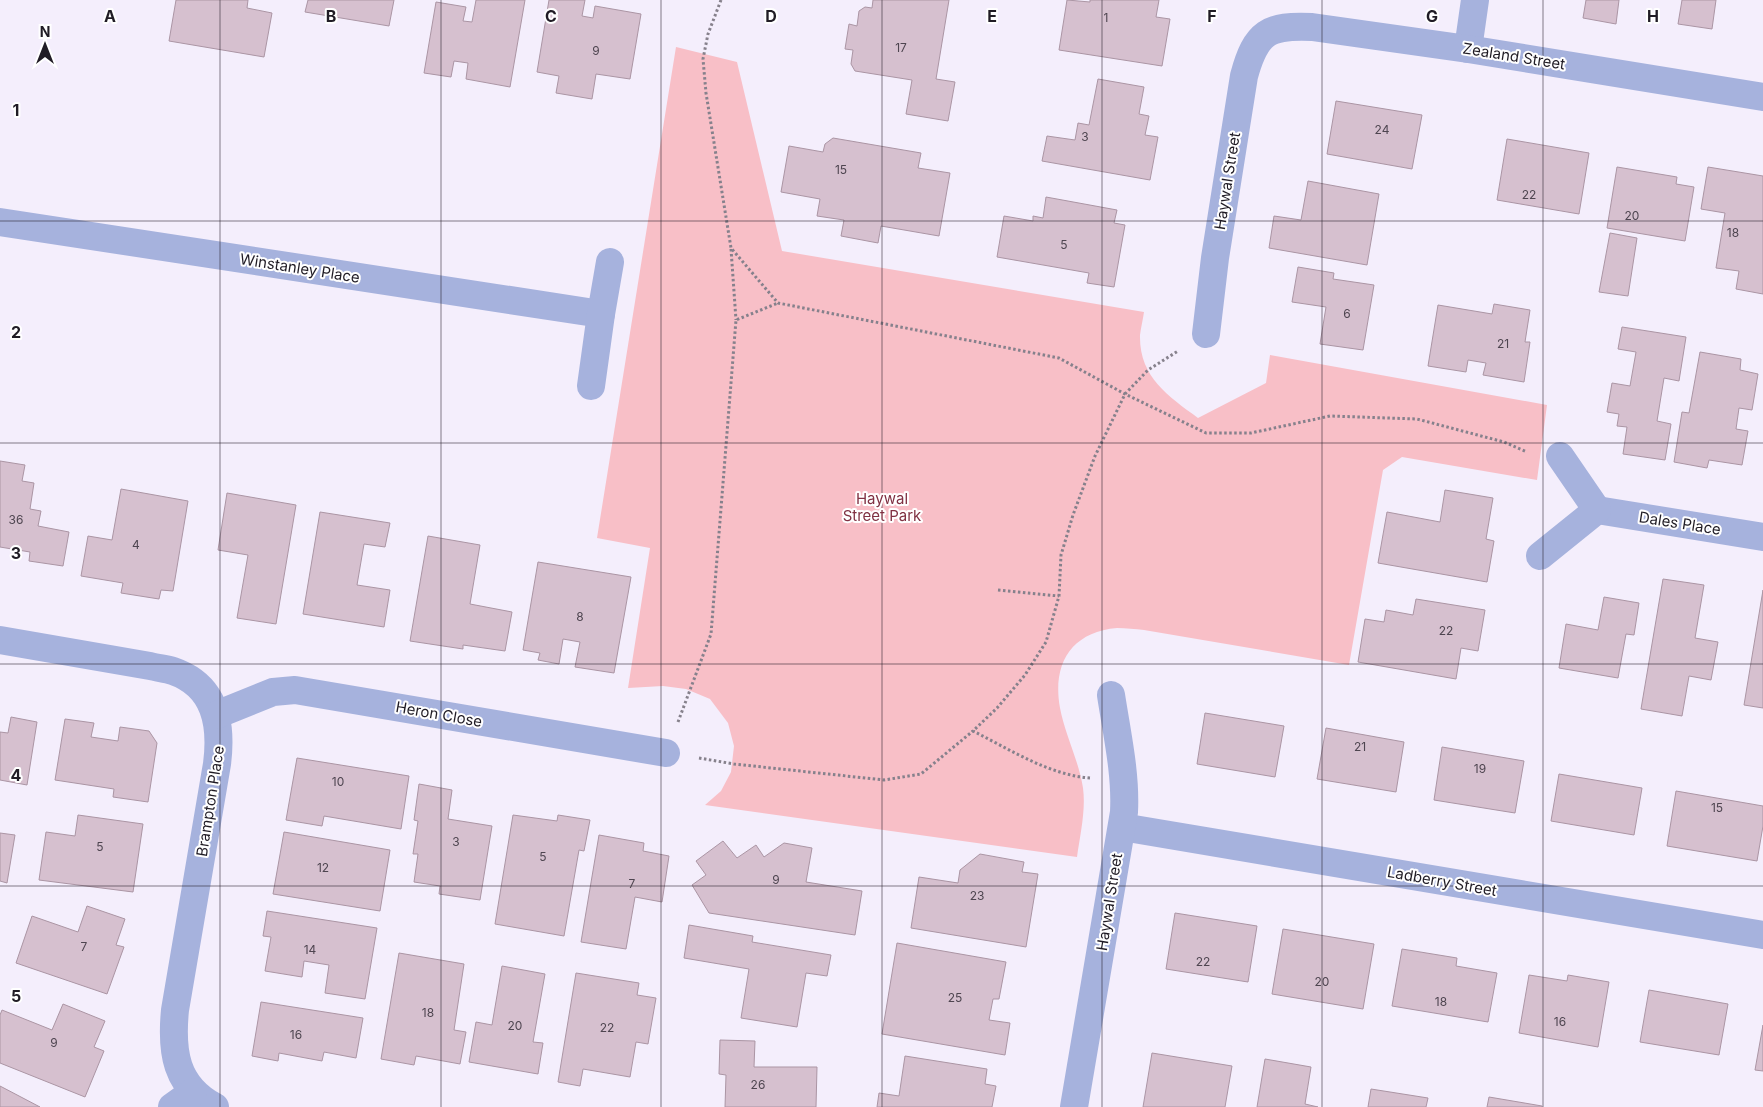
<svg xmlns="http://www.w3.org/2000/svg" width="1763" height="1107" viewBox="0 0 1763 1107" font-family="Inter,sans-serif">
	<rect width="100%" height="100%" fill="#f4eefc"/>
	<path fill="#f8bfc7" d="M676,47L737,62L782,251L1144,312C1143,319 1141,327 1140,335C1139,377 1168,396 1198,418L1266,383L1270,355L1547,405L1537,480L1402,457L1383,470L1349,665L1144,630C1135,629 1126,628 1117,628C1071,632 1052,664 1060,708C1065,735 1079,761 1083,788C1086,810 1080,835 1077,857L705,805L721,791L731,772L734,746L728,723L710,699L686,689L663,686L628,688L650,548L597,538Z"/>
	<g fill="#d6c0cf" stroke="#ab95a4">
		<path d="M176,0H248L247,8L272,13L264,57L169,41Z"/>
		<path d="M308,0H394L389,26L305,12Z"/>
		<path d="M476,0H525L510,87L466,79L468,63L454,61L451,77L424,73L436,2L466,7L463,21L472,22Z"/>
		<path d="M549,0H585L582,16L593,18L595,6L641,14L630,79L596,74L592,99L556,93L559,76L537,72Z"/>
		<path d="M873,0H949L936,79L955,82L948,121L906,114L912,80L855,71L851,64L853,50L845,49L849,24L857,26L859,11L865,7L872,8Z"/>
		<path d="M1067,0L1090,2V0H1159L1156,17L1170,19L1162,66L1059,50Z"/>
		<path d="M1586,0H1619L1616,24L1583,18Z"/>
		<path d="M1682,0H1716L1712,29L1678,24Z"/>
		<path d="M1098,79L1144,87L1139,114L1149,116L1145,135L1158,137L1150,180L1042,161L1047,136L1075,140L1078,123L1089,125Z"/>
		<path d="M1336,101L1422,115L1412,169L1327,154Z"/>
		<path d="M833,138L921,153L918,168L950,173L939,236L881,226L878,243L841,236L844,220L817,216L820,199L781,192L789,146L823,152L825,144Z"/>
		<path d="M1507,139L1589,153L1579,214L1497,200Z"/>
		<path d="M1617,167L1677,177L1676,184L1694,187L1685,241L1607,228Z"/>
		<path d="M1708,167L1763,176V294L1736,289L1739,271L1716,268L1725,213L1701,209Z"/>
		<path d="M1308,181L1379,194L1367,265L1269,248L1274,216L1301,220Z"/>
		<path d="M1046,197L1117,210L1114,223L1125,225L1114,287L1087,283L1089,273L997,257L1004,216L1033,221V216L1043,218Z"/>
		<path d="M1610,233L1637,238L1628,296L1599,292Z"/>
		<path d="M1298,267L1334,273L1333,279L1374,285L1363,350L1320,344L1326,307L1292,302Z"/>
		<path d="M1494,304L1530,310L1525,342H1530L1524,382L1483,375L1486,363L1468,360L1466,372L1428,366L1438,305L1492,314Z"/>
		<path d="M1622,327L1686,337L1679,381L1664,378L1657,421L1671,424L1665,460L1623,454L1627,427L1617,426L1619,414L1607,412L1612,383L1630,386L1636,352L1618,349Z"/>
		<path d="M1700,352L1741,359L1740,370L1758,374L1752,410L1739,408L1736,429L1748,431L1742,465L1709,460L1707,468L1674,462L1682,412L1689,413Z"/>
		<path d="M0,461L25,465L22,481L34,483L30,509L41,511L38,526L69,532L63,566L29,561L30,552L0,547Z"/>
		<path d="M121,489L188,501L173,591L161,590L159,599L121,593L123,583L81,576L88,536L112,540Z"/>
		<path d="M1445,490L1493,498L1486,539L1494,541L1487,582L1378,563L1387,512L1440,522Z"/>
		<path d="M227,493L296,505L276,624L237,618L248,555L218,550Z"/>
		<path d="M320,512L390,523L385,547L364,544L357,585L390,590L384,627L303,614Z"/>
		<path d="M428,536L480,545L470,604L512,612L505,651L463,645V649L410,641Z"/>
		<path d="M538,562L631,577L614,673L575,667L580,642L563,639L559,664L538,660L540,653L523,650Z"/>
		<path d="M1663,579L1704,585L1695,638L1718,642L1711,680L1689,676L1682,716L1641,709Z"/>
		<path d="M1763,590V708L1744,705Z"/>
		<path d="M1604,597L1639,603L1634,635L1626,634L1618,678L1559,668L1566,624L1598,630Z"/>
		<path d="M1416,599L1485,610L1478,651L1461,648L1456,679L1358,662L1365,619L1384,622L1386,610L1413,615Z"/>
		<path d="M1205,713L1284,726L1275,777L1197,764Z"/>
		<path d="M11,717L37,722L27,785L0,780V732L8,733Z"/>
		<path d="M65,719L94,723L91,737L118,741L120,727L149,731L157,743L148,802L113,797L114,789L55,780Z"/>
		<path d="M1326,728L1404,742L1396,792L1317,779Z"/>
		<path d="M1442,747L1524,761L1515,813L1434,800Z"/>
		<path d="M297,758L409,776L401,829L324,816L322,826L286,820Z"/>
		<path d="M1559,774L1642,788L1634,835L1551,821Z"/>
		<path d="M419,784L452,790L448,819L492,826L480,900L439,894L440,886L414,882L418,854H413L418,821L414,820Z"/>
		<path d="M1676,791L1763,806V826L1757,861L1667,846Z"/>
		<path d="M78,815L143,824L133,892L39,880L46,832L75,836Z"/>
		<path d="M513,815L557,821L558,815L590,820L584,851L579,850L564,936L495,924Z"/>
		<path d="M284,832L390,850L380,911L273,894Z"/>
		<path d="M0,833L15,835L7,883L0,881Z"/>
		<path d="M599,835L644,843L643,851L669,856L662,902L635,897L626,949L581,942Z"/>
		<path d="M723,841L737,858L756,845L764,857L784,843L812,848L806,882L862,891L855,935L709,913L692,885L706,875L696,861Z"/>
		<path d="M980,854L1024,862L1022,872L1038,874L1026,947L911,928L919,877L958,883L960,870Z"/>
		<path d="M87,906L125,919L116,945L124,947L107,994L16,963L32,916L78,932Z"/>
		<path d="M267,911L377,928L365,999L325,993L329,965L304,961L302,977L265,971L271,937L263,936Z"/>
		<path d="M1175,913L1257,926L1248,982L1166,969Z"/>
		<path d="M689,925L753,936L752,942L831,955L827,976L806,973L797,1027L741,1018L749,969L684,958Z"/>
		<path d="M1283,929L1374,944L1363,1009L1272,994Z"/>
		<path d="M897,943L1006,962L999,999H993L989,1020L1010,1023L1005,1055L882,1034Z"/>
		<path d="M1402,949L1457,958L1456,966L1497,973L1488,1022L1392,1006Z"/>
		<path d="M399,953L464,964L454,1030L466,1032L460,1064L416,1056L414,1065L381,1059Z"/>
		<path d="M502,966L545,974L533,1042L543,1043L538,1074L469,1062L476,1022L492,1025Z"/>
		<path d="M576,973L639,983L637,995L656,998L648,1044L636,1042L630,1077L583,1069L580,1086L558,1082Z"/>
		<path d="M1529,975L1567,981L1568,975L1609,982L1598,1047L1519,1033Z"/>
		<path d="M1649,990L1728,1004L1719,1055L1640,1042Z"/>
		<path d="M261,1002L363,1018L356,1058L324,1052L322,1061L279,1053L278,1061L252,1056Z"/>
		<path d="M63,1004L105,1021L94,1047L104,1051L85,1097L0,1063V1015L2,1010L52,1030Z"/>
		<path d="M1763,1025V1071L1755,1070Z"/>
		<path d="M720,1040L755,1041L754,1067H817L816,1107H725L726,1075L719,1074Z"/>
		<path d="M1152,1053L1232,1066L1225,1107H1143Z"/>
		<path d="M905,1056L987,1069L985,1084L996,1086L992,1107H877L879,1093L899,1096Z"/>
		<path d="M1265,1059L1311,1067L1305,1104L1318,1107H1257Z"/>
		<path d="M0,1086L40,1107H0Z"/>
		<path d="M1371,1089L1428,1098L1426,1107H1368Z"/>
		<path d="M1489,1097L1542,1106V1107H1487Z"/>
	</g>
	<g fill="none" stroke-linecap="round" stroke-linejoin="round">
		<g stroke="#86818c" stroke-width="3" stroke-dasharray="2.5 2.5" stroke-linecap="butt">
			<path d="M721,0L708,34L703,59L706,93L731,248L778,303L1059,358L1125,394L1206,433H1251L1330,416L1417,419L1504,442L1527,452"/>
			<path d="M731,249L736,320"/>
			<path d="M998,590L1059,596"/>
			<path d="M678,722L711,634L736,320L778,303"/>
			<path d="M699,758L734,764L884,780L921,774L973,731"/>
			<path d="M1090,778C1049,775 1009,749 973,731L997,708L1025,675L1046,642L1059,596L1061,555L1073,515L1095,456L1125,394L1148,370L1178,351"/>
		</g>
		<g stroke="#a6b2dd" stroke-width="28">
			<path d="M1468,49L1475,0"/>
			<path d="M0,222L601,314"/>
			<path d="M1206,334L1215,258L1244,76C1256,32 1268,25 1312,27L1468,49L1763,97"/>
			<path d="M591,386L601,314L610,262"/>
			<path d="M1597,510L1763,537"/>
			<path d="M1540,556L1597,510L1560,456"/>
			<path d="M0,640L150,666C158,668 166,669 173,671C216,686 222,725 217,764L175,1010C171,1051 175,1086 215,1107"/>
			<path d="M216,715L273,692L295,690L666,753"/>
			<path d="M1122,827L1763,935"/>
			<path d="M172,1107L193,1092"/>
			<path d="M1074,1107L1124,812C1126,774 1117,734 1111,695"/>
		</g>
	</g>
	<path fill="none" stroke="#201c25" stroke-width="1" stroke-opacity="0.55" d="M220,0V1107M441,0V1107M661,0V1107M882,0V1107M1102,0V1107M1322,0V1107M1543,0V1107M0,221H1763M0,443H1763M0,664H1763M0,886H1763"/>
	<g text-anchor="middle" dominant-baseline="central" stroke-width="4" stroke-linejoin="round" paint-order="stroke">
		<g font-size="12" fill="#4e4550">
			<text x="1106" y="17">1</text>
			<text x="901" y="47">17</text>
			<text x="596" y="50">9</text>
			<text x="1382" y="129">24</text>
			<text x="1085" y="136">3</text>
			<text x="841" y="169">15</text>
			<text x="1529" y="194">22</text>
			<text x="1632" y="215">20</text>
			<text x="1733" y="232">18</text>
			<text x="1064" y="244">5</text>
			<text x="1347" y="313">6</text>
			<text x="1503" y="343">21</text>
			<text x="16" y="519">36</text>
			<text x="136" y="544">4</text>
			<text x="580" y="616">8</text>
			<text x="1446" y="630">22</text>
			<text x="1360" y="746">21</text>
			<text x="1480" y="768">19</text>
			<text x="338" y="781">10</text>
			<text x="1717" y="807">15</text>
			<text x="456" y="841">3</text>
			<text x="100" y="846">5</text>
			<text x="543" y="856">5</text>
			<text x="323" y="867">12</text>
			<text x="776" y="879">9</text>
			<text x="632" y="883">7</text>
			<text x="977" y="895">23</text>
			<text x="84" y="946">7</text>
			<text x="310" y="949">14</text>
			<text x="1203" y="961">22</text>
			<text x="1322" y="981">20</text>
			<text x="955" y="997">25</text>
			<text x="1441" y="1001">18</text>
			<text x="428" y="1012">18</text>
			<text x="1560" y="1021">16</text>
			<text x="515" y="1025">20</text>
			<text x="607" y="1027">22</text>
			<text x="296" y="1034">16</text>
			<text x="54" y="1042">9</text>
			<text x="758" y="1084">26</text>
		</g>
		<g font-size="15" fill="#201c25" stroke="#fff">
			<text transform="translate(1514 56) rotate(9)">Zealand Street</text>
			<text transform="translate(1227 181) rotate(-81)">Haywal Street</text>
			<text transform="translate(300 268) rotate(9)">Winstanley Place</text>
			<text transform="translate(1680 523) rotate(9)">Dales Place</text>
			<text transform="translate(439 714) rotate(10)">Heron Close</text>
			<text transform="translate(210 801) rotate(-81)">Brampton Place</text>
			<text transform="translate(1442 881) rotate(10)">Ladberry Street</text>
			<text transform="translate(1109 902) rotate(-81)">Haywal Street</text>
		</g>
		<g font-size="15" fill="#803143" stroke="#fff">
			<text x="882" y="498">Haywal<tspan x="882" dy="17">Street Park</tspan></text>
		</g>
	</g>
	<g font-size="16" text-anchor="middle" font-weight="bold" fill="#201c25" stroke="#fff" stroke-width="4" stroke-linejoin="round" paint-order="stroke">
		<text x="110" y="22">A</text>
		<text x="331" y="22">B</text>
		<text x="551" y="22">C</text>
		<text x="771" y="22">D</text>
		<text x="992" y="22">E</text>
		<text x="1212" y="22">F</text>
		<text x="1432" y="22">G</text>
		<text x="1653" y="22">H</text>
		<text x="16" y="116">1</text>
		<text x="16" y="338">2</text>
		<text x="16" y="559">3</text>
		<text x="16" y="781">4</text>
		<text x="16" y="1002">5</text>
	</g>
	<g transform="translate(45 45)" stroke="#ffffff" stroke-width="4" paint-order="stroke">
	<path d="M0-4L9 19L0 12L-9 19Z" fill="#201c25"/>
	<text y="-8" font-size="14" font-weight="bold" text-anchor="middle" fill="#201c25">N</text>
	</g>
</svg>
